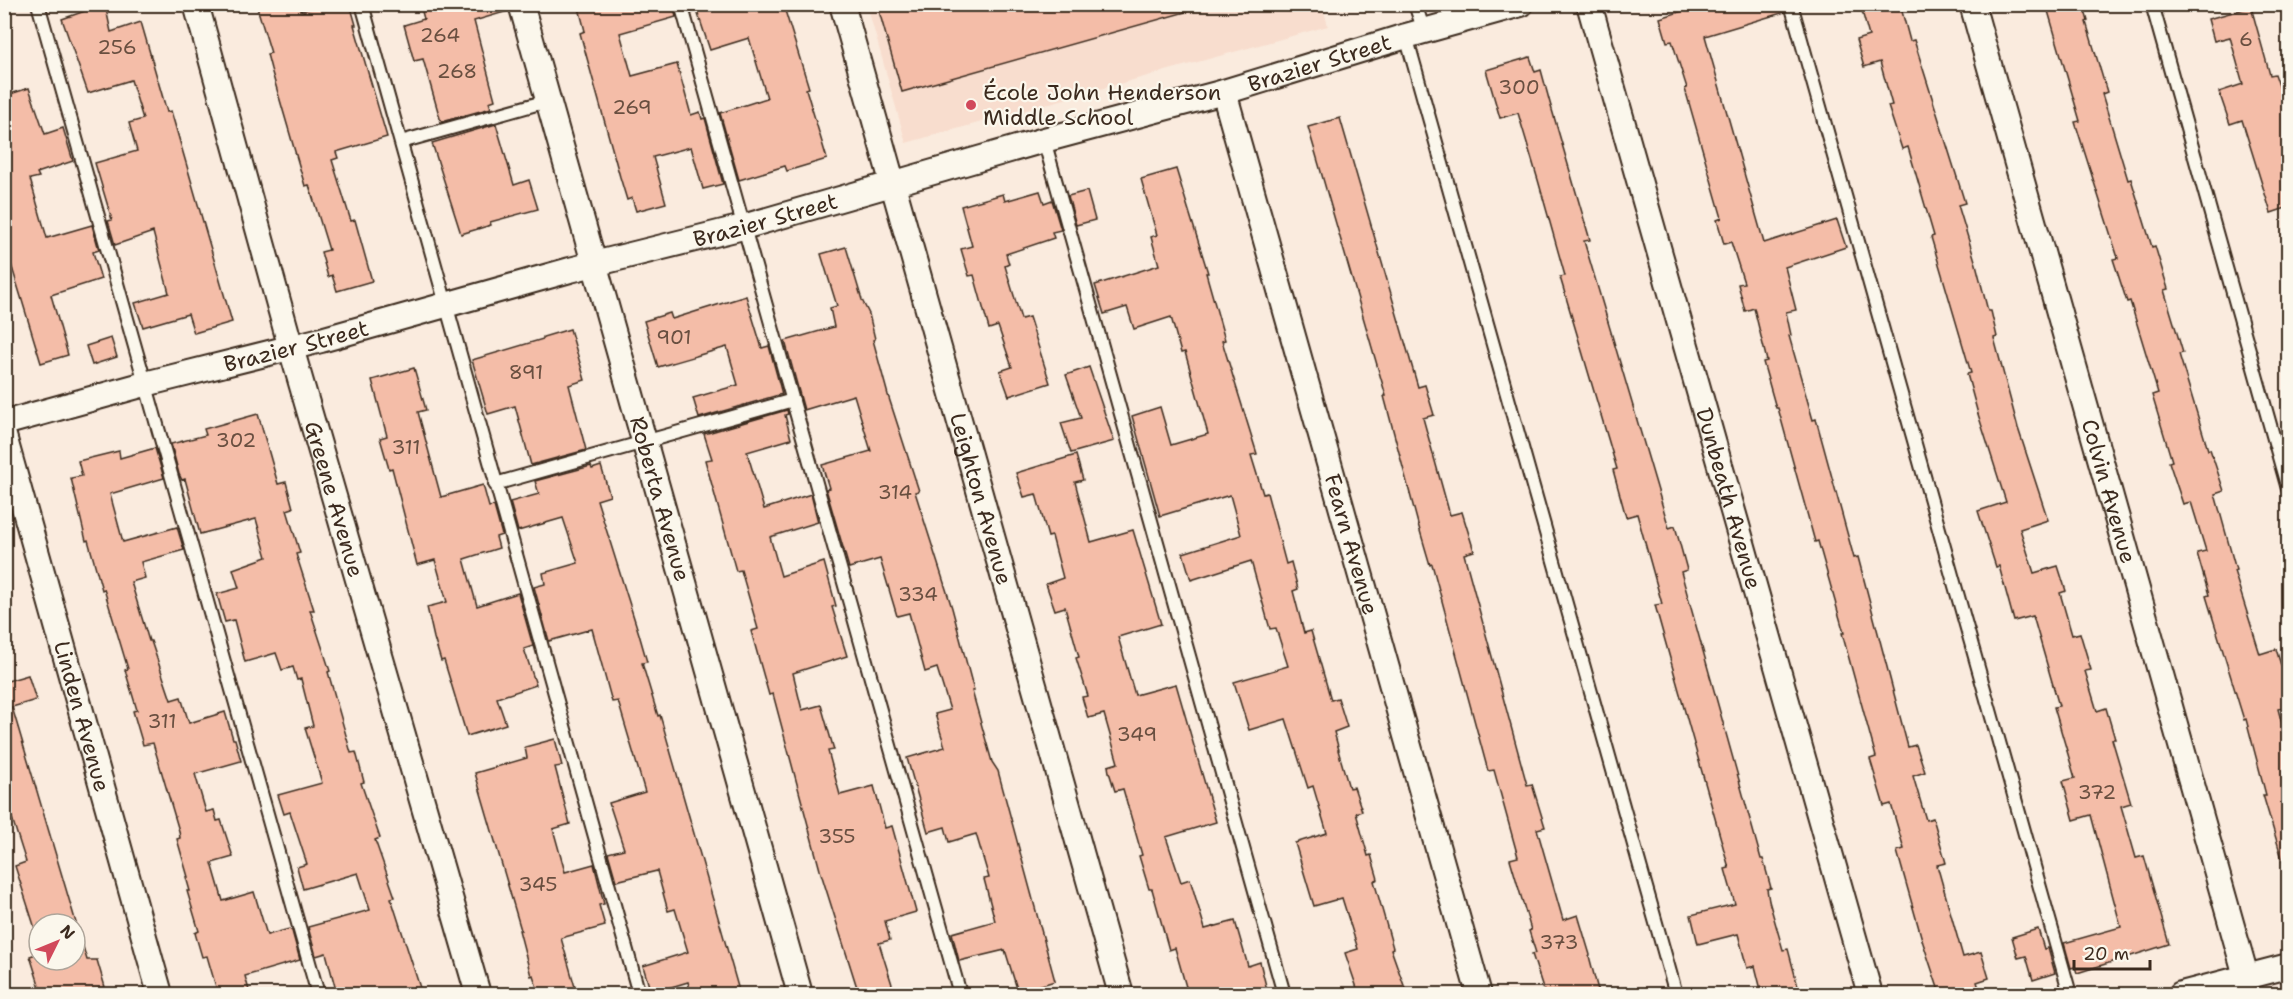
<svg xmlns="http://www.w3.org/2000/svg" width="2293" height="999" viewBox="0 0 2293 999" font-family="'Shantell Sans',sans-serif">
	<rect width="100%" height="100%" fill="#faebde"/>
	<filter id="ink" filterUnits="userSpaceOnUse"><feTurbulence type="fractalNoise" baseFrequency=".0167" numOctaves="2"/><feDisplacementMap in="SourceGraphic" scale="12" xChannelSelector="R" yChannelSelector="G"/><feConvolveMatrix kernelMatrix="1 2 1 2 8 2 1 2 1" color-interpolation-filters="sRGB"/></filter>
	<g filter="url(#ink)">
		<path fill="#f8ddce" d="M1322,4L1328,26L906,143L867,5Z"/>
		<g fill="#f4bda8" stroke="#3b2a1e" stroke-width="1.5">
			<path d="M105,4L111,32L141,22L167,112L171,111L232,322L194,333L188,314L143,327L135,303L169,293L153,232L115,245L108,221L112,220L95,163L137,151L129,123L143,119L131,80L88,93L62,19Z"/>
			<path d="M256,4H299L301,11L326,4H350L356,25H354L387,137L336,152L338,158L332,160L351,221L355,220L372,281L337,291L332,275L328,277L321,252L329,250L309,185L305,186L271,69L267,54L271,53Z"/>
			<path d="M420,4H507L508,11L474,21L495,100L489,102L491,108L441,122L423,59L414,61L404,25L424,19Z"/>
			<path d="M578,4H673L676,17L620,33L632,76L677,64L691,115L700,112L702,119L705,118L723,184L703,189L691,147L653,157L666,203L636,211L632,198L627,200L620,177L580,33L585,31Z"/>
			<path d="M690,4H783L809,88L806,89L827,159L787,171L785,166L739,180L720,113L767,98L749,38L710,50L697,11L692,13Z"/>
			<path d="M877,4H1188L1189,11L902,92Z"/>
			<path d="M1705,4H1783L1785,12L1705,36L1764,243L1837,220L1846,247L1785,267L1796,310L1786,312L1791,335L1789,336L1813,420L1816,419L1854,558L1858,557L1908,747L1916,745L1925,772L1913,776L1926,820L1933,818L1946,863L1937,865L1963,957L1981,952L1989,978L1977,982L1981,994H1940L1923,943L1897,851L1904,849L1891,804L1884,806L1870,759L1876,757L1842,633H1844L1818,541L1815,542L1778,408H1776L1763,362L1767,361L1754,308L1745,311L1738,284L1744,283L1731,242L1724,244L1717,220L1722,218L1685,89L1687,88L1672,41L1667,42L1660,18Z"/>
			<path d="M1860,4H1900L1910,41L1914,40L1965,203L1958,205L1976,264L1988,311H1991L1997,337L1994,338L2018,428L2048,520L2020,529L2034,573L2058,566L2066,591L2060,593L2072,635L2080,633L2091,670L2085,671L2097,711L2106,708L2115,739H2112L2131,803L2121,806L2136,858L2144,856L2169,944L2077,973L2075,967L2071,968L2064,943L2121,927L2091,815L2074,820L2063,781L2075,778L2054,707L2059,706L2033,616L2014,621L1999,566L1996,567L1978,511L2006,502L1978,414L1967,374L1971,373L1931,237L1934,236L1908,147L1902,149L1888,106L1892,105L1880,62L1864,67L1856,40L1869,36Z"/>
			<path d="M2046,4H2083L2088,21L2086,22L2107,92L2102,94L2128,180L2131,179L2152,247L2155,246L2168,289L2164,290L2183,353L2179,354L2208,450L2210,449L2224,491L2215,494L2236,570L2234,571L2260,654L2276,649L2289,691V706L2278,709L2289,749V861L2283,862L2263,795H2266L2246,719L2244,720L2206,596L2209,595L2197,553L2206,551L2191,502L2183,504L2169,462L2172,461L2152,395L2158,393L2130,301L2127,302L2113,259L2118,258L2075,122L2080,121Z"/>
			<path d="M2251,7L2270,75L2275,74L2289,115V207L2271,213L2242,120L2230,124L2219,92L2243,84L2230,37L2214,41L2208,19Z"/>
			<path d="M1530,57L1535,72L1541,70L1550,103L1590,240L1584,241L1669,528L1675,526L1687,570L1681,572L1761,859H1763L1771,888L1767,889L1769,901L1783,950L1788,949L1800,994H1762L1755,966L1747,968L1738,934L1698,944L1691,915L1735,904L1725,869L1729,868L1655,605L1662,604L1637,514L1626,517L1613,470L1617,469L1560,277L1565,276L1538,180L1518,113L1500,118L1486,70Z"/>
			<path d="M29,88L45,134L63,128L73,161L37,173L39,177L30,179L47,238L92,225L99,250L93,252L101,279L51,295L68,355L41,363L4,241V96Z"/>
			<path d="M1340,118L1418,387L1425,385L1434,415L1423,418L1450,515L1462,512L1474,551L1464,554L1527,785L1532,784L1545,827L1537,829L1563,920L1578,915L1590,955L1589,956L1599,994H1545L1532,954L1536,953L1529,931L1531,930L1510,859L1518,857L1494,770L1488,771L1432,564L1430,565L1418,524L1384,396H1386L1308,127Z"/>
			<path d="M496,124L514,185L529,180L538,209L490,222L491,225L461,234L432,143Z"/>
			<path d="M1176,169L1208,273H1206L1225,340L1222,341L1257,454L1251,455L1263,494L1267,493L1286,564L1291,562L1298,589L1293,591L1304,633L1311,631L1331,700L1338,698L1347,727L1334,732L1339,750H1338L1349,788L1354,787L1362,811L1356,813L1368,856L1371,855L1378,879L1374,881L1393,948L1391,949L1407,994H1359L1345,953L1358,949L1342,898L1314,906L1295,843L1327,833L1313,786L1308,788L1286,719L1249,730L1234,682L1288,666L1276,628L1270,629L1251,561L1191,580L1183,553L1241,535L1230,495L1160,516L1132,416L1160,407L1171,445L1208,434L1185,352L1181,353L1171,317L1134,329L1127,307L1104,314L1095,285L1159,265L1151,237L1157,235L1141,179Z"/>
			<path d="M1040,191L1044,203L1052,200L1061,230L1052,232L1054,238L1006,254L1009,264L1005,266L1021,319L1029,317L1050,383L1009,396L1000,371L1012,367L998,326L989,329L974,275L969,276L961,249L972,246L961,206L1003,194L1005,201Z"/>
			<path d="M1087,191L1095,220L1076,225L1068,196Z"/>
			<path d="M846,247L862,300L869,314L875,339L873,340L888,395L919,491L915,492L952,608L974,691H972L992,762L998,771L1055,981L1018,992L1005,950L959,961L952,933L995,921L984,879L989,878L976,834L949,842L945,827L928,832L907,758L945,747L935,714L950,710L937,668L925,672L909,613L897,616L880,559L849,568L826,489L829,488L822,465L871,451L854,395L804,410L785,341L834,327L830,308L837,306L821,254Z"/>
			<path d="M746,296L762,348L769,346L782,394L699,418L693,398L738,385L727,347L658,367L644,321L670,313L672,319Z"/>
			<path d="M570,329L585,380L569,385L586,450L531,465L515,406L488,414L472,360L543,339V337Z"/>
			<path d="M111,338L117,357L92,365L86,346Z"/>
			<path d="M1089,367L1114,441L1071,453L1061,423L1081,418L1066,375Z"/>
			<path d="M414,368L426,410L418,412L441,497L483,485L489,507L494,506L502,535L496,537L499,548L464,559L477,606L518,593L533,646L524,649L536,685L497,698L506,724L467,736L444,660L441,661L434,638L427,607L447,602L435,560L417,565L392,468L389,469L380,438L387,436L372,380Z"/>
			<path d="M787,410L788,414L785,415L791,439L747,452L764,509L811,494L818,522L770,537L781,576L824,562L836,606L832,607L847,656L793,673L802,710L821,705L834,750L828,751L840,795L874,786L885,828L892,826L916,912L885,921L890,940L879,943L895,994H859L820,870L773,694L769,695L751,631L758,629L741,570L736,571L705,460L712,459L704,434Z"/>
			<path d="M258,414L278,484L286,482L293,508L287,510L300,553L296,554L314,610H310L330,671L328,672L351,753L356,752L364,782L361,783L380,838L375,840L395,897L391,898L422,994H337L326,953L316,956L308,927L370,910L358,873L303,889L297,867L307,864L290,812L284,814L278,795L322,783L305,728L313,726L301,679L297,680L293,667L282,670L276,653L245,662L234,620L225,622L217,594L239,588L233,569L267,557L256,519L200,534L185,479L182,480L179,474L171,444L206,435L204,429Z"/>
			<path d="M155,448L164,478L110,494L123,542L177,527L184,550L141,562L145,578L131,582L149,641H151L171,700L181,697L189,723L225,712L233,739H235L241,761L195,774L206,812L214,810L217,821L221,820L233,857L212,863L223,901L254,892L267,935L289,929L292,931L300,960L245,976L250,994H218L207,956L202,957L195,933L199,931L187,891H190L186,877H188L177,839L180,838L179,831L153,743L143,745L133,711L137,710L125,670L128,669L104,589L102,590L88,540L86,541L71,478L82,476L78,461L119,451L120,458Z"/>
			<path d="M1076,455L1083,480L1075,482L1091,542L1133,530L1161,624L1118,637L1135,695L1176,684L1216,822L1166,837L1181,882L1190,879L1205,929L1235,921L1248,966L1260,962L1268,994H1188L1175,948L1169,950L1152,889H1149L1139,856L1142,855L1123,789L1115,791L1109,772L1108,766L1118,763L1104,714L1088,718L1082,697L1088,696L1076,658L1079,657L1065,607L1055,610L1046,584L1063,578L1052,536L1048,537L1036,494L1024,497L1016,473Z"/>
			<path d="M591,466L592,469L601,466L610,496L597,500L639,634L647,662L642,663L658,716L660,715L740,994H691L688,982L651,993L643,966L688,952L675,909L668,911L657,871L616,881L608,853L624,849L609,803L645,792L618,701L612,702L592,629L549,641L534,587L545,584L543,573L578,563L563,518L518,531L510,502L539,494L535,481Z"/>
			<path d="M28,675L36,700L12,707L87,960H97L105,987L79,994H42L30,956L39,953V960H75V924H39V941L15,866L26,862L4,793V682Z"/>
			<path d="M555,739L562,766L555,767L570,824L553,829L565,872L594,864L604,904L599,905L605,926L561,938L577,994H539L533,975L531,976L519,930H521L475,773L527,758L525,747Z"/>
			<path d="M2038,929L2044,949L2048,948L2055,973L2033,980L2026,956L2018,958L2012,937Z"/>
		</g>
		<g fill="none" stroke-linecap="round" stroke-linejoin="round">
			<g stroke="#3b2a1e" stroke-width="16">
				<g id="lane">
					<path d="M38,4L318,994"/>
					<path d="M362,4L639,994"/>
					<path d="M681,4L960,994"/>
					<path d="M1415,4L1424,31"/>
					<path d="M1791,4L2070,994"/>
					<path d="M2152,4L2288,489"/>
					<path d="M1406,36L1676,994"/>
					<path d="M1044,140L1284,994"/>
					<path d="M401,142L547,101"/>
					<path d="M495,484L793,400"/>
				</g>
			</g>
			<g stroke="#3b2a1e" stroke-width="28">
				<g id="street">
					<path id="s1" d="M196,4L291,348L478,994"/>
					<path id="s2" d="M521,4L800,994"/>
					<path id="s3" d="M842,4L1121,994"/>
					<path id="s4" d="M1589,4L1870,994"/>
					<path id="s5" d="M1972,4L2246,976"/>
					<path id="s6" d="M1224,92L1479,994"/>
					<path id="s7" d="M4,423L145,384L321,340L570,270L743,227L1044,140L1224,92L1406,36L1521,4"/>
					<path id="s8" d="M4,436L160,994"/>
					<path d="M2181,994L2288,966"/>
				</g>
			</g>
			<use href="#lane" stroke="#fbf7ec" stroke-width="12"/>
			<use href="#street" stroke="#fbf7ec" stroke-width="24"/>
		</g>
	</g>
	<circle fill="#d1495b" stroke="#fbf7ec" stroke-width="2" cx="971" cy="105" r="6"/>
	<g text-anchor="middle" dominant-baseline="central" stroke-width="4.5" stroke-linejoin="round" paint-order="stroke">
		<g font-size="20" fill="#694f40">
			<text x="440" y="35">264</text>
			<text x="2246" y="39">6</text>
			<text x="117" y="47">256</text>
			<text x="457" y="71">268</text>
			<text x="1519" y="87">300</text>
			<text x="632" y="107">269</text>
			<text x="674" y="337">901</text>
			<text x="526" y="372">891</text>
			<text x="236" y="440">302</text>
			<text x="406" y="447">311</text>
			<text x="895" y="492">314</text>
			<text x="918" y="594">334</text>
			<text x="162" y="721">311</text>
			<text x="1137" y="734">349</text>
			<text x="2097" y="792">372</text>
			<text x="837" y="836">355</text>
			<text x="538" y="884">345</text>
			<text x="1559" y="942">373</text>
		</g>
		<g font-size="22" fill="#3b2a1e" stroke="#fbf7ec">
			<text stroke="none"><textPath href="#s7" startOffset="1364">Brazier Street</textPath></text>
			<text stroke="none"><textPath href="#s7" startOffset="788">Brazier Street</textPath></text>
			<text stroke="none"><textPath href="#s7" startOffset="302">Brazier Street</textPath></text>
			<text stroke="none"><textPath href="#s5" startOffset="506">Colvin Avenue</textPath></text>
			<text stroke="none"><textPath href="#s4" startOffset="514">Dunbeath Avenue</textPath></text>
			<text stroke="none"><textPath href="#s1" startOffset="514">Greene Avenue</textPath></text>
			<text stroke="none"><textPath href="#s2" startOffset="514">Roberta Avenue</textPath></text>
			<text stroke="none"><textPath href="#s3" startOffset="514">Leighton Avenue</textPath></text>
			<text stroke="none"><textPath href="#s6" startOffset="470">Fearn Avenue</textPath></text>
			<text stroke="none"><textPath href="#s8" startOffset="291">Linden Avenue</textPath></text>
		</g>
		<g font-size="22" fill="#3b2a1e" stroke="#fbf7ec" text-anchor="start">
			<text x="983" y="92">École John Henderson<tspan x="983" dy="25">Middle School</tspan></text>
		</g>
	</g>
	<rect width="2293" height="999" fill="none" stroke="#fbf7ec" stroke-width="24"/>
	<rect x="12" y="12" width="2269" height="975" fill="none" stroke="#3b2a1e" stroke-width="2" filter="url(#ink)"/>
	<g transform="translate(57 942) rotate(47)"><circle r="28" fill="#fbf7ec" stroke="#aea59a" stroke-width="1.5"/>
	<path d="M0-4.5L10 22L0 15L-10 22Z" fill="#d1495b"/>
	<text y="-9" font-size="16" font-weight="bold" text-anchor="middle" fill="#3b2a1e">N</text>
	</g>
	<path d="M2074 960v9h76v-9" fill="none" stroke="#3b2a1e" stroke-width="3"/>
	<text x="2083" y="960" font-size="18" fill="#3b2a1e" stroke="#fbf7ec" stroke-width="4.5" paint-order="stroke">20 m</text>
</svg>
